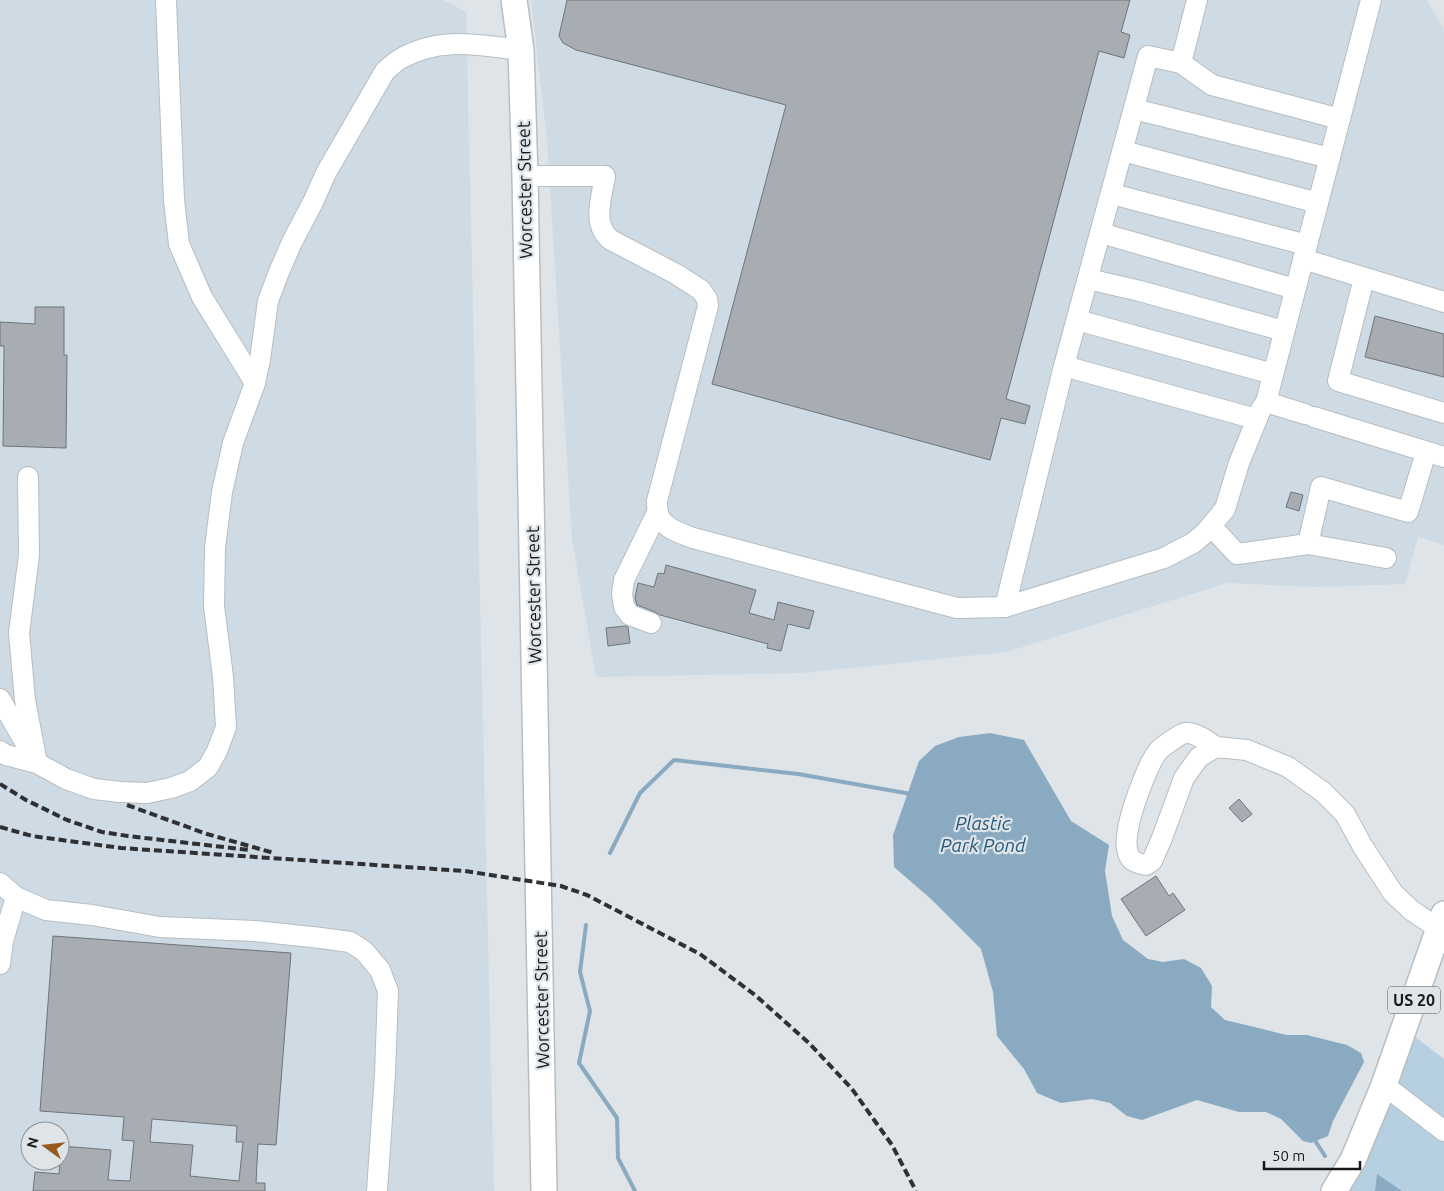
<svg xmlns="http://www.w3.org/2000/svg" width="1444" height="1191" viewBox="0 0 1444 1191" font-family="Ubuntu,sans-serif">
	<rect width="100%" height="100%" fill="#dee4e8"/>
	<g fill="#cedbe4" fill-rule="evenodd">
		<path d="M0,0H443L466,12L494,1191H0ZM30,1131H60V1161H30Z"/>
		<path d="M531,0H1427L1444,30V545L1418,537L1405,584L1318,587L1227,583L1006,652L802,673L596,677L572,539L547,140Z"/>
	</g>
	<path fill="#b6cfe1" d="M1410,1033L1444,1059V1191H1329Z"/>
	<g fill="#8aaac1">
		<path d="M990,733L1024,740L1071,821L1109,845L1105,871L1112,916L1123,940L1148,959L1163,962L1184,959L1201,968L1212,986L1211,1007L1225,1020L1287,1035H1307L1347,1045L1361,1053L1364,1062L1333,1121L1328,1136L1311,1143L1303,1141L1281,1119L1266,1112H1239L1197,1100L1142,1120L1127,1116L1110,1103L1092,1099L1061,1103L1037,1093L1024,1069L997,1036L993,992L981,949L931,899L894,867L893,835L919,761L935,746L959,737Z"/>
		<path d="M1377,1174L1402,1191H1375Z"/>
	</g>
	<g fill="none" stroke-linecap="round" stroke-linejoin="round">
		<g stroke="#8aaac1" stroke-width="4">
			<path d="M610,853L640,793L674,760L798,774L911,794"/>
			<path d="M586,925L580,972L590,1011L579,1063L617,1118L618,1158L635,1191"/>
			<path d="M1314,1139L1325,1156"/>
		</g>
	</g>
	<g fill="#a7adb2" stroke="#6e7478" fill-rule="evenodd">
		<path d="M567,0H1130L1121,32L1130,35L1124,58L1099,51L1006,399L1030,406L1025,424L1001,418L990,460L712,384L786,105L576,50L563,43L559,36Z"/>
		<path d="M35,307H64V355H67L66,448L3,446L4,346H0V322L35,324Z"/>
		<path d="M1375,316L1444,334V377L1365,357Z"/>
		<path d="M1291,492L1303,495L1299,511L1286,507Z"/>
		<path d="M666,565L756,590L749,613L774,620L778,602L814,611L809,629L788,624L781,651L767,648L768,644L660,615L655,612L637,605L635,598L638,583L654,587L658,573L664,574Z"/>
		<path d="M625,626L628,627L630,643L608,646L606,628Z"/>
		<path d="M1239,799L1252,814L1242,822L1229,808Z"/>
		<path d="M1156,876L1169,896L1173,893L1185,910L1146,936L1121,899Z"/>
		<path d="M53,936L291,953L276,1145L258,1144L256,1183H265V1191H33L35,1172L59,1174L61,1146L111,1150L108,1180L130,1181L134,1141L122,1140L124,1117L40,1111ZM152,1119L237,1126L236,1142H243L239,1181L190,1176L193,1145L150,1142Z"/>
	</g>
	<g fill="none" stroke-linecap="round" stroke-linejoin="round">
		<g stroke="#b7bdc1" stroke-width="22">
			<g id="minor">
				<path d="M1197,0L1181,63L1148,56L1064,366L1256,419"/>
				<path d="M1181,63L1212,85L1340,119"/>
				<path d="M1134,109L1330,158"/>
				<path d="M1123,151L1318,203"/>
				<path d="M525,176H605C602,197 591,224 611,240L676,274L701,290L707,299L708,306L657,501C657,504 657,509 658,513C662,528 680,533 693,538L957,608L1005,607L1164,558L1193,543L1205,533L1225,509L1239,463L1261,409L1266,402L1305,414"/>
				<path d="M1112,194L1307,245"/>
				<path d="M1101,233L1295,289"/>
				<path d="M1303,259L1444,302"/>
				<path d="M1364,278L1338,381L1444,413"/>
				<path d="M1088,279L1140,291L1284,331"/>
				<path d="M1077,320L1273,374"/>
				<path d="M255,383L260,360L268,301L279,272L292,242L313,202L326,173L385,71C390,67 395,62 400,59C440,36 478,45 521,50"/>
				<path d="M1266,402L1371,0"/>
				<path d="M1314,417L1444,457"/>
				<path d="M28,477L29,555L19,633L25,700L37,763L66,779L94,789L120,792L147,793L171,788L190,781L208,767L217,751L226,727L223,677L214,606L215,548L222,492L233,443L255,383L202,297L179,244L174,200L166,0"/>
				<path d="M1211,526L1237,554L1245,553L1308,544L1386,558"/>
				<path d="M1308,544L1321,487L1408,512L1426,452"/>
				<path d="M1005,607L1064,366"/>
				<path d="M651,623L630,615L624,607L622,594L624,580L657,513"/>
				<path d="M0,699L37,763L6,755L0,751"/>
				<path d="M1216,747C1207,741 1196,732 1185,733C1180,734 1162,747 1159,750C1148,762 1130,813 1128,830C1126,838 1125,853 1132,860C1135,863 1141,864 1146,865L1152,861L1162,838L1184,778L1199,757L1216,747L1247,750L1288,767L1323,792L1345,814L1363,847L1393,893L1411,910L1439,929L1444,934"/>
				<path d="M0,883L16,897"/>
				<path d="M0,964L3,941L16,897L46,910L92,915L160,927L255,931L321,938L350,942L364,951L380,970L388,991L385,1074L377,1191"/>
				<path d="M1384,1085L1444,1131"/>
			</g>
		</g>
		<g stroke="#b7bdc1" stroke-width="28">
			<g id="major">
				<path d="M514,0L521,50L525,176L544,1191"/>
				<path d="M1334,1191L1353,1160L1384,1085L1444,914"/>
			</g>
		</g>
		<use href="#minor" stroke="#fff" stroke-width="20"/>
		<use href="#major" stroke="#fff" stroke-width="25"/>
		<g stroke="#2e3033" stroke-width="4" stroke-dasharray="8 4" stroke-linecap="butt">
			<path d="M0,784L26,800L67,820L102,832L128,836L249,850"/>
			<path d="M127,805L207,834L274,853"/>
			<path d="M0,827L32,836L121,848L465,871L561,886L587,895L700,954L755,995L809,1043L852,1089L892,1145L916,1191"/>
		</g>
	</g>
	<g text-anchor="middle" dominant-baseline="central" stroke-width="4.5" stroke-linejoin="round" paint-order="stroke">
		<rect fill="#dee4e8" stroke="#535658" stroke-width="1" x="1388" y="986.5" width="52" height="27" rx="4"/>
		<g font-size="16" font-weight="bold" fill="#17191b">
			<text x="1414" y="1000">US 20</text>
		</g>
		<g font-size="18" fill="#17191b" stroke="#dee4e8">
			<text transform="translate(524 190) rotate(-91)">Worcester Street</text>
			<text transform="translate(533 595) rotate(-91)">Worcester Street</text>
			<text transform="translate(541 1000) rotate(-91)">Worcester Street</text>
		</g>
		<g font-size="19" font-style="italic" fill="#255a7c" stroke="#dee4e8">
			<text x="983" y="823">Plastic<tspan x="983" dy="22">Park Pond</tspan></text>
		</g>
	</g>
	<g transform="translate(45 1146) rotate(285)"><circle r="24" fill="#dee4e8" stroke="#8e9396"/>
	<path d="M0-4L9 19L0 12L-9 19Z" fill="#96581d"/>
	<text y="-8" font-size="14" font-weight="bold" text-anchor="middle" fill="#17191b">N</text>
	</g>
	<path d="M1264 1161v8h96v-8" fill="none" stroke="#17191b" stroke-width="2.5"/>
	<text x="1272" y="1161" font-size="15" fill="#17191b" stroke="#dee4e8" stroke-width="4" paint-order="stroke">50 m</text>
</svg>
